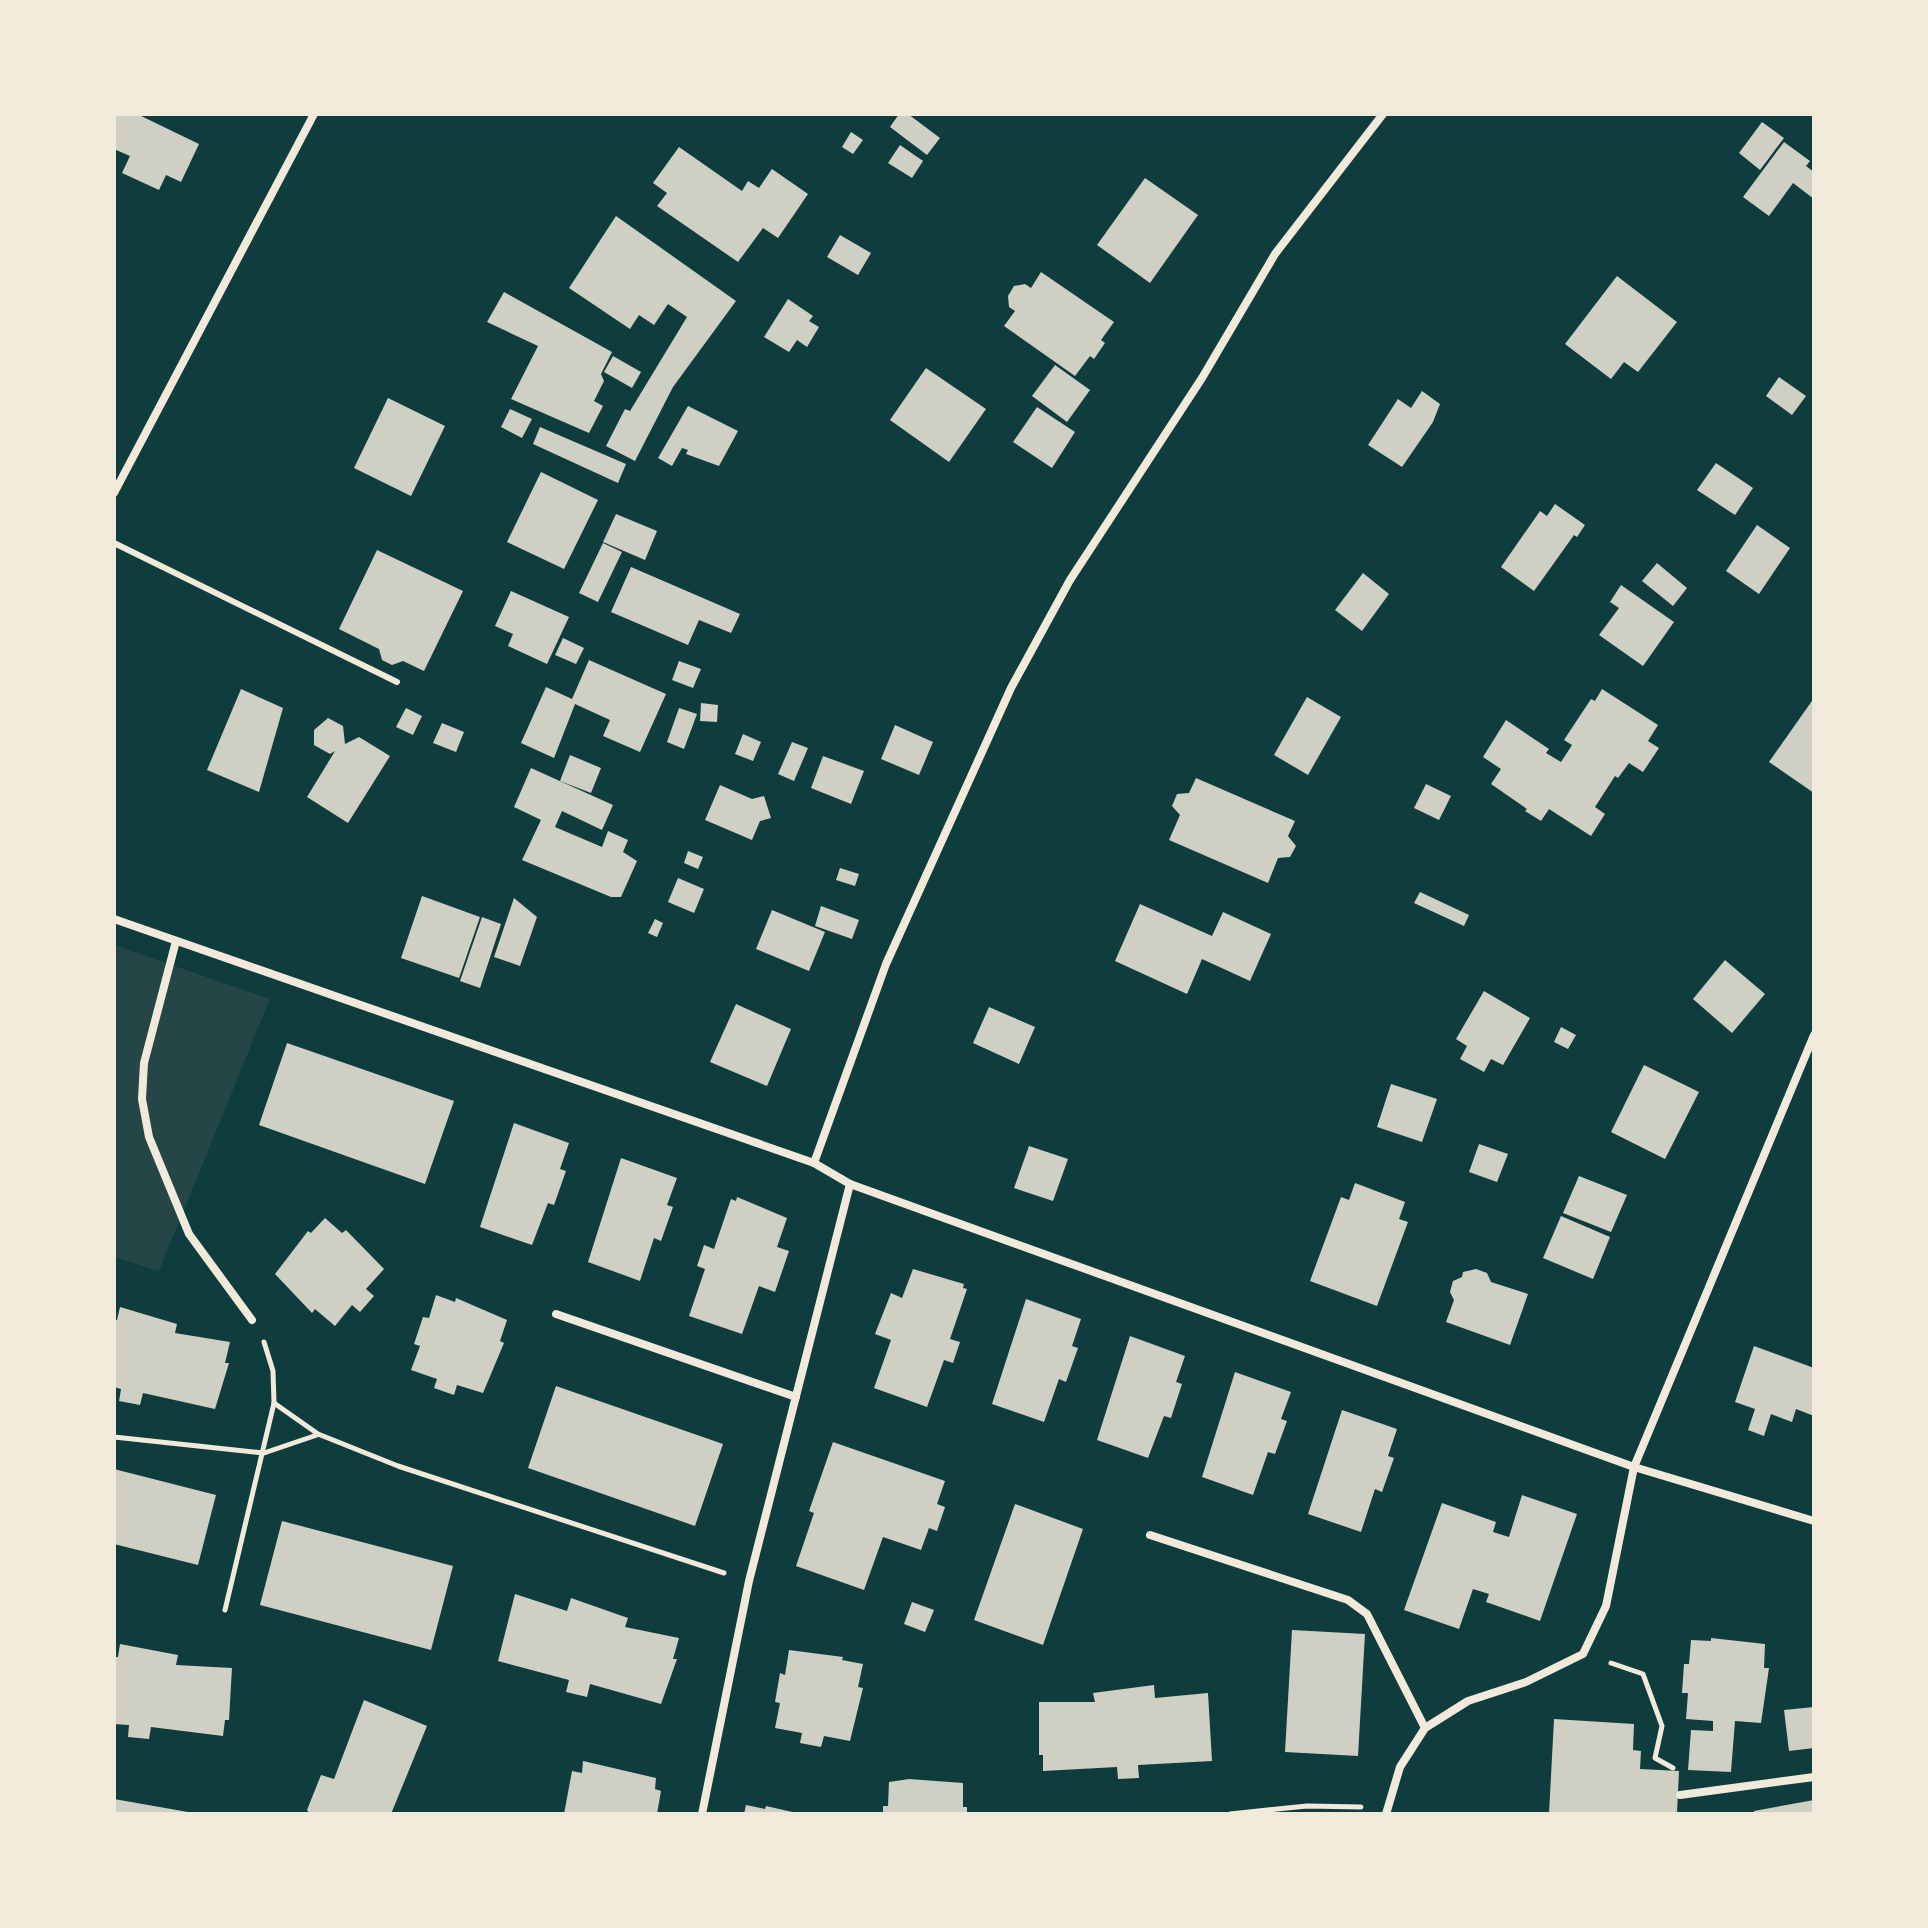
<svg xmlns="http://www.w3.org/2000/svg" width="1928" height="1928" viewBox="0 0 1928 1928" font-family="'IBM Plex Serif',serif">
	<rect width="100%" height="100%" fill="#0f3d3e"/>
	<path fill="#244646" d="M114,945L270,999L159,1271L114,1257Z"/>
	<g fill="#cfcfc3">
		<path d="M114,114H137L199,144L181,182L166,175L159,190L122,173L130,156L114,149Z"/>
		<path d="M899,114H908L940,138L927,155L890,127Z"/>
		<path d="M1762,122L1784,138L1760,170L1739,153Z"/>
		<path d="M851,132L863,140L853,154L842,147Z"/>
		<path d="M1784,142L1810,161L1806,166L1814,172V199L1793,183L1769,216L1743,197Z"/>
		<path d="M900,145L923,161L912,178L888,163Z"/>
		<path d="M679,147L742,191L748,181L759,188L772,169L808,194L778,238L763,228L738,262L657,206L667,193L653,183Z"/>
		<path d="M1145,178L1198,215L1150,283L1097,245Z"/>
		<path d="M616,216L736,301L673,387L635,461L606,446L625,409L630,411L687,317L668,304L654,325L639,315L630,329L569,288Z"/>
		<path d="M840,235L871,253L858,275L827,257Z"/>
		<path d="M1041,272L1114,322L1101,340L1105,343L1094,359L1090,356L1075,376L1004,326L1015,311L1009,307L1008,296L1014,286L1025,284L1031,288Z"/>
		<path d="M1617,276L1677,322L1638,372L1624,362L1611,379L1565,344Z"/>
		<path d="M504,292L612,352L601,374L604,381L594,401L603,406L589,433L511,399L538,346L487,322Z"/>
		<path d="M788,299L813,316L809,321L819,327L807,347L797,340L789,352L764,337Z"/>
		<path d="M613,356L641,372L632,388L604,372Z"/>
		<path d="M1055,365L1090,390L1067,422L1032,396Z"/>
		<path d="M926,368L986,409L949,462L890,420Z"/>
		<path d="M1779,377L1806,396L1792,415L1766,396Z"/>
		<path d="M1422,391L1440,404L1433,422L1402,467L1368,445L1398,399L1411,408Z"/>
		<path d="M388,398L445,426L411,496L354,468Z"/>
		<path d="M688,406L738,431L719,466L686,454L688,450L682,448L672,466L658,458Z"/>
		<path d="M1037,407L1075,432L1052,468L1013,442Z"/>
		<path d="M510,409L532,419L522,438L501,427Z"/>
		<path d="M540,427L626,464L618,483L533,444Z"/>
		<path d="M1716,463L1753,488L1735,515L1697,490Z"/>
		<path d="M541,472L598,500L564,569L507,542Z"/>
		<path d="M1555,504L1585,525L1577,537L1574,535L1534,591L1501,567L1540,511L1547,516Z"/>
		<path d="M616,514L657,531L645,560L603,542Z"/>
		<path d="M1757,525L1790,548L1759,594L1726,571Z"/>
		<path d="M603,543L622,552L598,602L579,593Z"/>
		<path d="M377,550L463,591L424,671L403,661L392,665L382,660L379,649L339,629Z"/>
		<path d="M1657,563L1687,588L1673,606L1642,581Z"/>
		<path d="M631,567L740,614L731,633L699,620L688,645L611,612Z"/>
		<path d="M1363,573L1389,594L1362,631L1335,610Z"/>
		<path d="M1621,585L1674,622L1643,666L1599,635L1619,608L1610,602Z"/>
		<path d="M511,591L569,617L547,664L508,646L513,634L495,626Z"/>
		<path d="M563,638L584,648L576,664L555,655Z"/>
		<path d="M589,660L666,694L640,752L603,736L610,720L575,704L554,758L521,743L546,687L572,699Z"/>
		<path d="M679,661L701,669L693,688L672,680Z"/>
		<path d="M241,689L283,708L259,792L207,770Z"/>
		<path d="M1602,689L1658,725L1648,741L1659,748L1643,772L1629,763L1618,778L1615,776L1595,807L1605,814L1591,836L1549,809L1541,821L1525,811L1527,809L1491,784L1501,769L1483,757L1506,720L1549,749L1546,753L1561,762L1572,745L1564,740L1591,699L1595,701Z"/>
		<path d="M1307,697L1341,717L1308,775L1274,755Z"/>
		<path d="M1814,698V793L1769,762Z"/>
		<path d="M701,703L718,705L717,722L700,721Z"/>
		<path d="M406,708L422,716L413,735L396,727Z"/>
		<path d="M679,708L697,714L684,749L667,742Z"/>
		<path d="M328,718L343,726L345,744L359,737L390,756L348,823L307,797L335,751L330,754L314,745V730Z"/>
		<path d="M442,723L464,732L456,752L433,743Z"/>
		<path d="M895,725L933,742L919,775L881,759Z"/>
		<path d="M743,734L761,742L753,761L735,754Z"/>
		<path d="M792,742L808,748L794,781L778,774Z"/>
		<path d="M570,755L601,768L591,793L560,781Z"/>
		<path d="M823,756L864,771L851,804L811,788Z"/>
		<path d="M531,768L613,805L602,830L562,811L555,827L602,847L608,831L628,840L623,852L637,861L621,897H611L522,860L541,820L514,807Z"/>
		<path d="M1196,778L1295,821L1288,836L1296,846L1290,857L1278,858L1268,883L1169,840L1180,815L1172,806L1177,794L1189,793Z"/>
		<path d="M1426,784L1451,796L1439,820L1414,808Z"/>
		<path d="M720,785L752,799L764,796L771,818L760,821L752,840L705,820Z"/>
		<path d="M688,851L703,857L698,869L684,863Z"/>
		<path d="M840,868L859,874L855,886L836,880Z"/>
		<path d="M678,878L704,889L694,913L668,902Z"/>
		<path d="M1420,892L1469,915L1464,926L1414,903Z"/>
		<path d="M422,896L480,917L459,978L401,958Z"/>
		<path d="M514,898L537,917L520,966L494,957Z"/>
		<path d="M1140,904L1212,936L1223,912L1271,934L1250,981L1202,959L1187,994L1115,961Z"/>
		<path d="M821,906L859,920L852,939L815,926Z"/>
		<path d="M772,910L825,932L809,971L756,949Z"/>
		<path d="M482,917L501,924L480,988L460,981Z"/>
		<path d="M655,919L663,923L657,937L648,933Z"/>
		<path d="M1725,960L1765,994L1732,1033L1693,999Z"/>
		<path d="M1484,991L1530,1018L1503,1065L1491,1059L1484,1072L1460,1059L1467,1046L1456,1039Z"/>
		<path d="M736,1004L791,1029L767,1086L710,1062Z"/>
		<path d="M989,1007L1035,1027L1019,1064L973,1043Z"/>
		<path d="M1561,1027L1576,1035L1568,1049L1554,1042Z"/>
		<path d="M287,1043L454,1101L425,1184L259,1125Z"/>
		<path d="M1644,1065L1699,1092L1665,1159L1611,1132Z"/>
		<path d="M1391,1084L1437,1099L1422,1142L1377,1127Z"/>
		<path d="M514,1123L569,1143L560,1169L566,1171L554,1205L548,1203L532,1245L480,1227Z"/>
		<path d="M1479,1144L1508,1154L1497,1182L1469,1172Z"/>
		<path d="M1029,1146L1068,1159L1053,1201L1014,1188Z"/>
		<path d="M621,1158L677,1178L667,1205L673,1207L661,1241L654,1238L640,1281L588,1262Z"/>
		<path d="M1579,1176L1627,1195L1611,1232L1563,1213Z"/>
		<path d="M1355,1183L1405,1202L1399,1219L1408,1222L1377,1306L1310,1281L1341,1197L1349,1200Z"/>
		<path d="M737,1197L787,1218L777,1247L789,1251L775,1292L759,1286L742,1334L689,1316L705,1269L697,1266L704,1245L714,1249L731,1199L736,1201Z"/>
		<path d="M1561,1216L1610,1237L1593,1279L1543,1258Z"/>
		<path d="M325,1218L342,1233L346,1230L384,1269L366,1289L374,1296L360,1312L352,1305L335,1326L315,1309L312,1313L275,1274L308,1231L311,1233Z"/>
		<path d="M913,1269L964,1284L963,1288L967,1289L950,1339L960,1342L953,1363L944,1360L927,1407L874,1388L891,1340L875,1334L891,1293L902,1298Z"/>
		<path d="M1476,1269L1487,1273L1491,1282L1528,1294L1510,1345L1446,1322L1454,1300L1450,1292L1453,1281L1462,1277L1463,1272Z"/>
		<path d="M436,1295L455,1302L456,1298L507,1320L500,1341L504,1343L483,1393L457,1385L454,1395L434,1388L437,1379L411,1370L420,1346L414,1344L423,1317L429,1318Z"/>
		<path d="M1026,1299L1081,1319L1072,1346L1078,1348L1066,1382L1059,1379L1044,1422L992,1404Z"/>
		<path d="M120,1307L177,1324L175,1333L230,1342L225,1363H229L215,1409L143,1393L140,1405L119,1401L121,1389L114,1387V1320H117Z"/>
		<path d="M1130,1336L1185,1356L1176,1382L1182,1384L1171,1418L1164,1416L1148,1458L1097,1440Z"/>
		<path d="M1754,1346L1814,1368V1416L1796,1409L1792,1422L1771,1414L1764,1436L1748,1430L1755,1409L1735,1402Z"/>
		<path d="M1235,1372L1291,1392L1281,1419L1287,1421L1275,1454L1268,1452L1253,1495L1202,1477Z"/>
		<path d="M556,1386L723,1444L695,1526L528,1468Z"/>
		<path d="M1342,1410L1397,1429L1388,1456L1394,1458L1382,1492L1375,1489L1361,1532L1308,1514Z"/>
		<path d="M833,1442L945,1481L937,1504L945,1507L937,1531L929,1528L921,1550L883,1537L864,1590L796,1566L814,1513L809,1511Z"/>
		<path d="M114,1469L216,1495L198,1565L114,1544Z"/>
		<path d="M1522,1495L1577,1514L1540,1621L1486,1602L1489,1594L1473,1589L1459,1629L1404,1610L1442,1503L1496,1522L1493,1532L1509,1537Z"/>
		<path d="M1015,1504L1083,1529L1043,1645L974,1620Z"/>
		<path d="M282,1521L453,1566L431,1650L260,1605Z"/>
		<path d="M515,1594L567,1611L571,1598L628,1618L625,1627L679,1638L673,1659H677L661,1704L590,1684L587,1697L566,1692L569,1680L498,1661Z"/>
		<path d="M912,1602L934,1610L925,1632L904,1624Z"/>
		<path d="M1292,1630L1365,1634L1358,1756L1285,1752Z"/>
		<path d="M1711,1638L1765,1644L1764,1668H1769L1761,1723L1735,1721L1731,1772L1688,1770L1691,1730L1713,1731V1721L1686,1719L1688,1693H1682L1684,1664H1689L1691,1640L1711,1641Z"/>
		<path d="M120,1644L178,1655L176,1665L232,1668L229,1720H225L223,1736L151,1727L149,1739L128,1737L129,1725L114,1724V1657H118Z"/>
		<path d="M789,1650L843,1657L842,1660L863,1664L858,1687L863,1688L850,1741L824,1736L821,1747L800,1743L802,1733L775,1728L780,1703L775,1702L780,1673L785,1675Z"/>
		<path d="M1154,1685L1155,1698L1208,1693L1212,1761L1138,1765L1139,1778L1118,1779L1117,1767L1043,1771V1755H1039V1702H1095L1093,1693Z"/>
		<path d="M364,1700L427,1726L391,1814H310L307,1810L321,1775L334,1779Z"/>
		<path d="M1814,1707V1748L1789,1751L1784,1710Z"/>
		<path d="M1554,1719L1634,1724L1633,1750L1641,1751L1640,1769L1679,1771L1677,1813L1549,1814Z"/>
		<path d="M583,1761L656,1778L655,1789L661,1791L657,1814H564L572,1771L582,1773Z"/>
		<path d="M909,1779L963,1783V1807H967V1814H883V1806H888L889,1782Z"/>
		<path d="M114,1799L188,1812V1814H114Z"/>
		<path d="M1814,1800V1814H1755L1754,1811Z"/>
		<path d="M746,1805L765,1809L766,1806L801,1814H744Z"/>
	</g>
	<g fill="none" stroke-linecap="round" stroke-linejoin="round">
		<g stroke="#f1e9da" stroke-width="5">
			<path d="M274,1403L318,1434L398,1466L724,1573"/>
			<path d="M114,1437L264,1453L317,1435"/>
			<path d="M225,1610L274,1403L273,1371L264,1342"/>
			<path d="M1611,1663L1643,1674L1662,1726L1655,1758L1673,1768"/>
			<path d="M1230,1814L1307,1806L1361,1807"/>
		</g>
		<path stroke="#f1e9da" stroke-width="6" d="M114,543L397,682"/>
		<g stroke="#f1e9da" stroke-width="8">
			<path d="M114,493L314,114"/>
			<path d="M114,919L814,1163L850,1184L1634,1467L1814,1521"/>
			<path d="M176,941L144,1063L142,1099L149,1137L189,1234L252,1320"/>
			<path d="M814,1163L886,964L1011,688L1070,580L1202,378L1275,254L1383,114"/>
			<path d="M556,1314L796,1397"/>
			<path d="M1150,1535L1348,1600L1367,1614L1425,1728"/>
			<path d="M1680,1795L1814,1777"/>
			<path d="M702,1814L749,1581L850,1184"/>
			<path d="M1386,1814L1400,1767L1425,1728L1468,1701L1526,1682L1583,1654L1606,1606L1634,1467L1814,1035"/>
		</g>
	</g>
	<rect width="1928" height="1928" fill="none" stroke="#f1e9da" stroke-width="232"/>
</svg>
